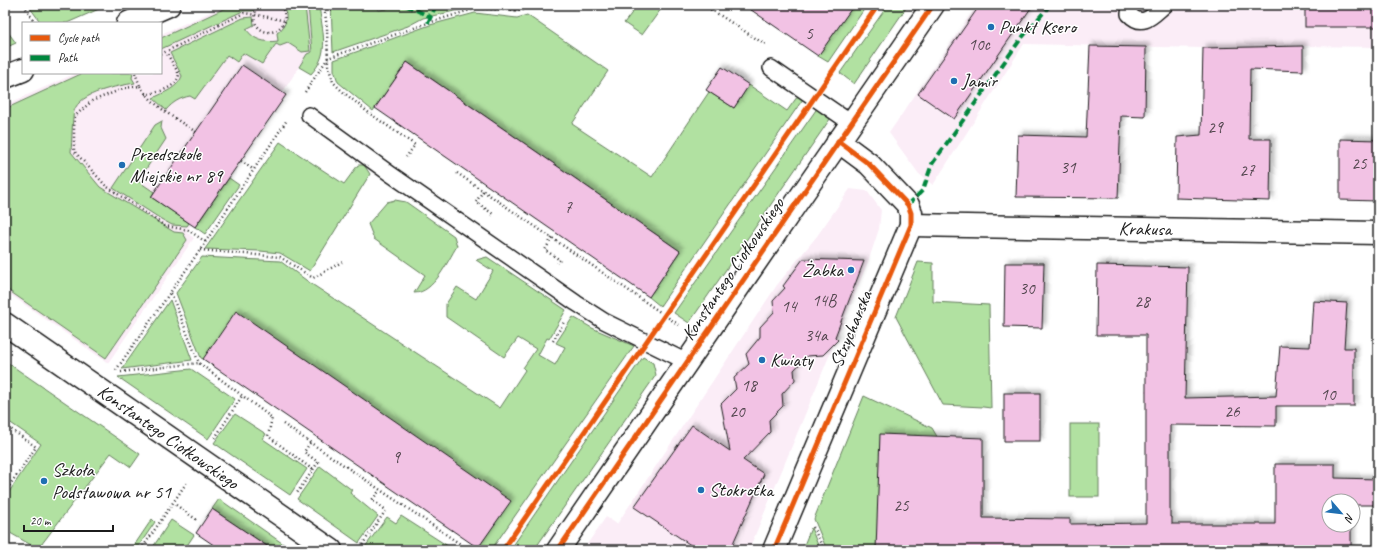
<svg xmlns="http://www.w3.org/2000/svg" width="1383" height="555" viewBox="0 0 1383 555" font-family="Caveat,sans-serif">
	<defs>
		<filter id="shadow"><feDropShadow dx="3.5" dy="-3.5" stdDeviation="2" flood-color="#0004"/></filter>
	</defs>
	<rect width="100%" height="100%" fill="#fff"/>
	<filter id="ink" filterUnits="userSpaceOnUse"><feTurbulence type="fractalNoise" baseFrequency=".025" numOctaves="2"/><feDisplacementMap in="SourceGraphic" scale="8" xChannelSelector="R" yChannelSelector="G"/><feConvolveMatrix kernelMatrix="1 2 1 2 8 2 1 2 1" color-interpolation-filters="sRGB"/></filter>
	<g filter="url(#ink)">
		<g fill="#fbedf7">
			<path d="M226,5H308L312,52L307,55L282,93L286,95L195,227L191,225L186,232L194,238L108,363L5,291V105L76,73H161V34Z"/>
			<path d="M977,5H1378V47L1303,46L1203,48L1024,44L933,185L919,174L889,133Z"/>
			<path d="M850,189L867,191L881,210L879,229L868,262L749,550H583L606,517L617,524L777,285L817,236Z"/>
		</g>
		<g fill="#b1e1a1" stroke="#667e5e">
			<path d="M28,5H108L67,23H41Z"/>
			<path d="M232,5H257L253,11H243L161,49V38Z"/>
			<path d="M282,5H305L310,51L302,52L288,43L280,46L276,44L262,64L243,53L237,62L227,55L195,99L190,96C180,98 173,102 166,110L153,98C163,93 178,88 182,76L170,53L243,18L253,17L254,25L246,29C254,40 264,43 278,41L277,33C287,26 289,15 282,5Z"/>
			<path d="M308,5H319C322,31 331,53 311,74L299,67L307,54L312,52Z"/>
			<path d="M331,5H372L379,10L387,9L391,5H416L417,6L419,5H512L507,8L491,6L473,7L423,18L408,26L333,52Z"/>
			<path d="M638,5H664L642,35L624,23Z"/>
			<path d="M844,5H867L828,62L818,56L850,10Z"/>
			<path d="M888,5H908L854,84L840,73Z"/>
			<path d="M475,13L517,18L527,15L608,71L572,124L652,177L709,92L734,108L749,85L787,111L800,93L803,99L660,306L649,297L680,251L407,62L373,111L338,82L334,70V60L430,25Z"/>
			<path d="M5,28L16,43L5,48Z"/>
			<path d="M83,73H133L132,78L135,83C118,86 80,92 74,111C72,119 72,142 71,152L100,187L174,232L183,233L187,240L106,358L5,288V109Z"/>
			<path d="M818,107L827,112L830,119L689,323L674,313Z"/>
			<path d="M162,121L161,128L166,139L138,181L154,192L151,197L189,223L187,226L172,225L161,219L113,188L155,125Z"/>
			<path d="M280,142L344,184L358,165H364L370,174L310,271L280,253L260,251L205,249Z"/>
			<path d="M229,178L239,185L205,234L195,227Z"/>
			<path d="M395,200L406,202L454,236L457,246C447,262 434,293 414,293L425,275L374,239L368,224L387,202Z"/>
			<path d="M202,257L280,261L310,283L500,408L525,370L523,368L536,349L518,338L504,357L446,317V304L457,287L476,299L493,271L476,260L487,257L566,310L549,339L547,338L538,355L555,365L565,347L556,343L573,317L592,328L634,346L491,550H480L478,548L510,501L201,358L176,293Z"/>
			<path d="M918,262L933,263V302L989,305L991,408L983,407L943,405L896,317Z"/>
			<path d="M170,300L192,360L122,369Z"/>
			<path d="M643,357L653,363L656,375L534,550H510Z"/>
			<path d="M5,361L140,454L131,467L111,453L38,549L5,530V498L41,444L5,419Z"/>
			<path d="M191,369L235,399L208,439L118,377Z"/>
			<path d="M864,396L932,428L942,445L876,550H827L814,519Z"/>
			<path d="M235,414L266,434L263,439L307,469L290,495L214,443Z"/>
			<rect x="1070" y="424" width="29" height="73"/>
			<path d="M320,466L352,490L350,493L378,516L359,543L297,499Z"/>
			<path d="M219,499L292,550H273L212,509Z"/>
			<path d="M401,516L454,550H370L365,547L387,517L396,523Z"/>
			<path d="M152,519L155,522L136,550H131Z"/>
			<path d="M171,520L194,535L184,550H151Z"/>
			<path d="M811,528L820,550H802Z"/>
		</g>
		<g fill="#f2c2e4" stroke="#1c1c1c" filter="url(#shadow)">
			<path d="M744,5H854L818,56Z"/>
			<path d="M980,5H1033L954,119L918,94Z"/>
			<rect x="1305" y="5" width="73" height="22"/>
			<path d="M1090,46L1146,47L1145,117L1121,116L1118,198L1016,197L1018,135L1086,137Z"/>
			<path d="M1303,46V71L1250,69L1249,139H1271L1270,201L1176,198L1177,137L1201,135L1203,48Z"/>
			<path d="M407,62L680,251L649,297L375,108Z"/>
			<path d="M242,65L286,95L195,227L151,197Z"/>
			<path d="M722,67L749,85L734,108L706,90Z"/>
			<path d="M1340,139L1378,140V201L1340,200Z"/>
			<path d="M803,259L864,261L835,337L838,340L823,355L807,356L794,370L795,380L782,394L783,406L769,420L770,432L743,460L764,474L730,550H698L634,507L692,425L730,451L721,404L736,389L734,378L749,364L746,354L760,337V327L774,312L773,301L785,288L783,286Z"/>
			<path d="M1005,263H1044L1042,328L1004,327Z"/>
			<path d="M1097,265L1188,267L1185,398L1276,396L1280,346L1310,347L1313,301L1347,303L1344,348H1354V406H1276V426L1170,425V517H1172V524H1275V464H1335V478L1378,479V505H1353V501H1329V525H1351V550H876L880,434L983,438V518L1070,519V524L1146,523V335H1096Z"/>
			<path d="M236,311L511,501L478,548L203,359Z"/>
			<rect x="1004" y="393" width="36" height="48"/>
			<path d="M212,509L273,550H221L196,533Z"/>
		</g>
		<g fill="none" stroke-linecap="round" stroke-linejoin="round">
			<g stroke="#1c1c1c" stroke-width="18">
				<g id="lane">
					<path d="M1130,5L1129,14C1143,29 1153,15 1165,5"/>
					<path d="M771,68L851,123"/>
					<path d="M309,115L389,173L576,303L604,321L687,362"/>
				</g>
			</g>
			<g stroke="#1c1c1c" stroke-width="25">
				<g id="street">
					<path d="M128,23L169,5"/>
					<path d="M5,77L23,70"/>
					<path d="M911,225L1378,233"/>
					<path d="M5,324L331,550"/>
					<path d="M558,550L788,215L933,5"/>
					<path d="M774,550L911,225V213L908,205L869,164L838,141"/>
				</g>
			</g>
			<g stroke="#1c1c1c" stroke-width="2.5" stroke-dasharray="1 3" stroke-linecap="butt">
				<path d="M24,5L35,23"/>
				<path d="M260,5C242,23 271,46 285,21L284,11L279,5"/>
				<path d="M324,5L327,28L328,65L333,82L342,91L369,113L415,145L406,157"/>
				<path d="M704,5L766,45"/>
				<path d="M161,54L244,13L268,17L285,21"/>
				<path d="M135,73L140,86L125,88L92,101L75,116L74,128V151L106,186L165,226L188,230L206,242"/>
				<path d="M140,86C153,106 176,119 196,132"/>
				<path d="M305,92L328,58L428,23L477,8L522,11L526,5"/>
				<path d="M145,94C158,93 177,88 179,74L166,52"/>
				<path d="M241,161L254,170"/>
				<path d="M457,173L679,325"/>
				<path d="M483,191L476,202L493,214L492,216"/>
				<path d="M552,238L545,250L560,260L557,263"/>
				<path d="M200,250L280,257L313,278L342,262"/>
				<path d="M171,293L199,363L272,418L268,436L313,470L297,493"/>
				<path d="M553,341L564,322"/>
				<path d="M116,370L200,250L287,120"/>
				<path d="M121,372L199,363"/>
				<path d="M283,424L469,550"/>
				<path d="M5,425L36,447L5,492"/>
				<path d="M215,438L242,396"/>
				<path d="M310,443L304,452L318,462L313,470"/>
				<path d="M176,505L197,520"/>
				<path d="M813,527L824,550"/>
				<path d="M360,548L386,510L372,500L380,490"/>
				<path d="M141,550L187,482"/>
			</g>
			<use href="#lane" stroke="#fff" stroke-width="15"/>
			<use href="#street" stroke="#fff" stroke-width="22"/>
			<g stroke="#00873e" stroke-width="4" stroke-dasharray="8 4" stroke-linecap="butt">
				<path d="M405,5L431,17"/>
				<path d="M388,6L390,5"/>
				<path d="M477,8L479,5"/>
				<path d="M428,23L436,5"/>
				<path d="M908,205L923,190L932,164L1020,40L1050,5"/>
			</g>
			<g stroke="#fff" stroke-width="8">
				<g id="cycleway">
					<path d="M503,550L878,5"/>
					<path d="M558,550L788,215L933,5"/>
					<path d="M774,550L911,225V213L908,205L869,164L838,141"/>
				</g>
			</g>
			<use href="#cycleway" stroke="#e8590c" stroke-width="5"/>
		</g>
	</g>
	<g fill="#1f6fb2" stroke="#fff" stroke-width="1.5">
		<circle cx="991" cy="27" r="4"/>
		<circle cx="954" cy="81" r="4"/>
		<circle cx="122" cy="165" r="4"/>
		<circle cx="851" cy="270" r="4"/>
		<circle cx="762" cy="360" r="4"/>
		<circle cx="44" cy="481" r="4"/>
		<circle cx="701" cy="490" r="4"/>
	</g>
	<g text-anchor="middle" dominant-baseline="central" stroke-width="3" stroke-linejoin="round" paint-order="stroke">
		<g font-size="17" fill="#52464e">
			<text x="809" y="33">5</text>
			<text x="979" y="44">10c</text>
			<text x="1215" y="127">29</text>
			<text x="1359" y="163">25</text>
			<text x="1068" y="167">31</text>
			<text x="1247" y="170">27</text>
			<text x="568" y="207">7</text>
			<text x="1027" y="288">30</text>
			<text x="824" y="300">14B</text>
			<text x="1142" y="301">28</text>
			<text x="789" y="306">14</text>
			<text x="816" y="335">34a</text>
			<text x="749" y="385">18</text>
			<text x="1328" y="394">10</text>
			<text x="737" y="411">20</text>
			<text x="1232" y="411">26</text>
			<text x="396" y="457">9</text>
			<text x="901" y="505">25</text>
		</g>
		<g font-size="19" fill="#1c1c1c" stroke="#fff" text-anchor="start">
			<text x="999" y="27">Punkt Ksero</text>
			<text x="962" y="81">Jamir</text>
			<text x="130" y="154">Przedszkole<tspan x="130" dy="22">Miejskie nr 89</tspan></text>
			<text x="843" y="270" text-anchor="end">Żabka</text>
			<text x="770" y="360">Kwiaty</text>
			<text x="52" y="470">Szkoła<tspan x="52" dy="22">Podstawowa nr 51</tspan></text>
			<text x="709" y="490">Stokrotka</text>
		</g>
		<g font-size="19" fill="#1c1c1c" stroke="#fff">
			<text transform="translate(1145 229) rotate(1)">Krakusa</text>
			<text transform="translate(733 269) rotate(-56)">Konstantego Ciołkowskiego</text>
			<text transform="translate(851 329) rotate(-67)">Strycharska</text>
			<text transform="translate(168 437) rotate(35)">Konstantego Ciołkowskiego</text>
		</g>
	</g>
	<rect width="1383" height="555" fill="none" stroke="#fff" stroke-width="20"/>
	<rect x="10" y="10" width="1363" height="535" fill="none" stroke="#1c1c1c" stroke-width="1.5" filter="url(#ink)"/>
	<rect x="22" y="22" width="140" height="52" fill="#ffffff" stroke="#a4a4a4"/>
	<rect x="30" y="35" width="20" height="6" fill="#e8590c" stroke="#a4a4a4"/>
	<text x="58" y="42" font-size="12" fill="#1c1c1c">Cycle path</text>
	<rect x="30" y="55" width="20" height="6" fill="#00873e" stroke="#a4a4a4"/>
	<text x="58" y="62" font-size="12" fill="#1c1c1c">Path</text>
	<g transform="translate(1341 513) rotate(118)"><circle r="19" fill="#ffffff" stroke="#a4a4a4"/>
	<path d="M0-3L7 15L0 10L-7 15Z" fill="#1f6fb2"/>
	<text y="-6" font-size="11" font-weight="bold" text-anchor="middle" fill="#1c1c1c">N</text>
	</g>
	<path d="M24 525v6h89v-6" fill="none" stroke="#1c1c1c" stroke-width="2"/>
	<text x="30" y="525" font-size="12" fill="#1c1c1c" stroke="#ffffff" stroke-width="3" paint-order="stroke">20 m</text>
</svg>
